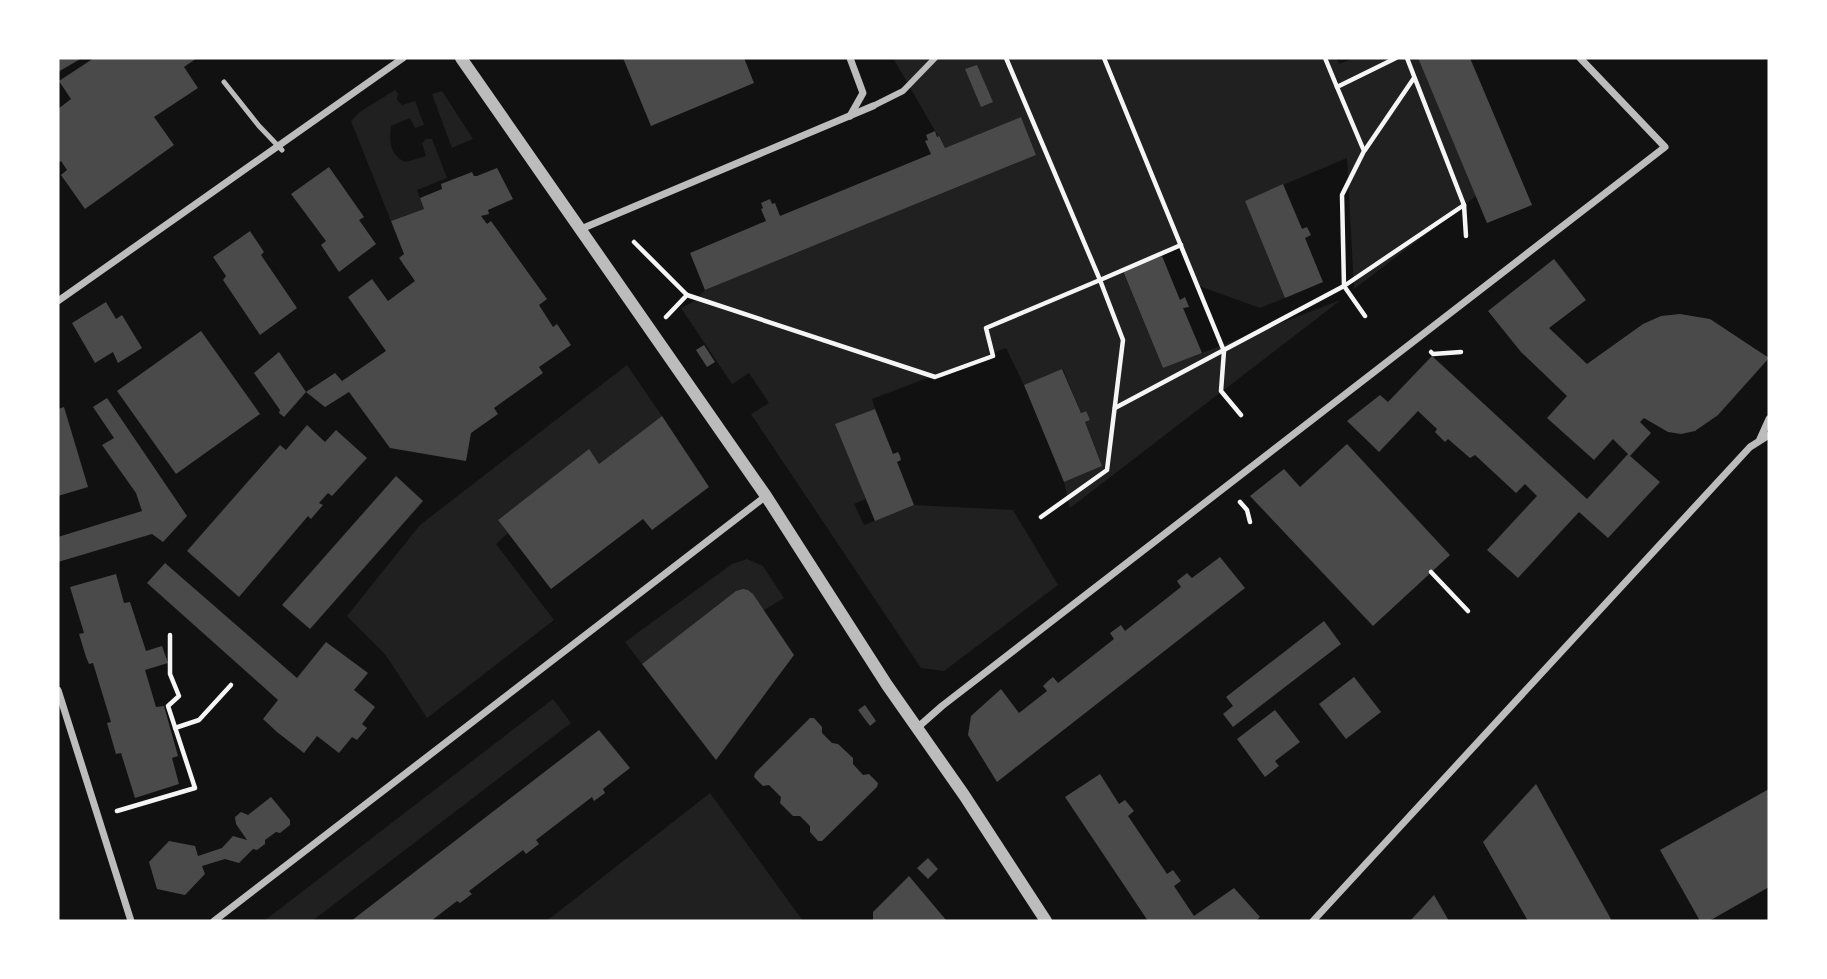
<svg xmlns="http://www.w3.org/2000/svg" width="1827" height="979" viewBox="0 0 1827 979" font-family="Figtree,sans-serif">
	<rect width="100%" height="100%" fill="#111"/>
	<g fill="#202020">
		<path d="M893,58H1336L1339,64L1355,58H1418L1476,196L1354,289L1347,158L1245,201L1285,298L1260,308L1199,286L1179,248L1123,272L1163,368L1341,300L1070,508L1064,482L1102,466L1085,422L1090,420L1086,411L1081,413L1063,369L1024,385L1006,348L872,399L875,409L836,424L866,499L854,504L864,525L914,505L1013,510L1058,585L944,671L921,668L751,414L769,403L749,373L732,384L681,308L695,301L705,290L1036,155L1021,117L945,148Z"/>
		<path d="M395,90L398,93L397,100L402,105L415,101L424,125L415,128L410,118L391,126C389,142 390,156 406,162L426,156L422,143L426,139H432L447,178L417,190L424,209L391,221L351,121L360,112Z"/>
		<path d="M442,91L473,139L452,148L432,94Z"/>
		<path d="M627,365L662,416L599,464L588,450L498,520L508,533L496,544L554,620L427,718L385,654L347,616L420,525Z"/>
		<path d="M747,559L763,566L784,598L764,610L749,590H739L642,664L625,642L732,564Z"/>
		<path d="M553,699L571,723L312,921H264Z"/>
		<path d="M710,793L803,921H545L553,916Z"/>
	</g>
	<g fill="#4a4a4a">
		<path d="M58,58H82L58,72Z"/>
		<path d="M94,58H197L184,67L198,88L154,117L174,145L85,209L61,175L67,170L61,161L58,163V109L71,99L59,81Z"/>
		<path d="M623,58H744L754,83L651,126Z"/>
		<path d="M1418,58H1470L1532,205L1487,223Z"/>
		<path d="M977,65L993,102L981,107L965,69Z"/>
		<path d="M1021,117L1036,155L705,290L690,253L766,221L761,209L763,208L761,203L770,199L772,204L775,203L780,216L931,154L925,141L928,140L926,135L935,131L937,137L939,136L945,148Z"/>
		<path d="M329,167L364,217L359,220L376,244L339,272L321,245L326,241L291,194Z"/>
		<path d="M497,168L513,199L488,210L489,214L481,216L487,224L491,221L547,299L539,305L553,327L557,324L571,345L539,367L543,373L494,408L498,414L471,433L466,461L390,448L349,392L325,407L306,392L335,373L342,381L386,351L348,297L372,279L388,301L415,281L399,258L404,254L391,221L424,209L420,198L442,189L441,184L472,172L474,176H477Z"/>
		<path d="M1283,184L1302,229L1307,227L1311,235L1305,238L1323,282L1285,298L1245,201Z"/>
		<path d="M250,231L264,252L261,255L297,308L260,335L223,280L226,276L213,257Z"/>
		<path d="M1162,256L1180,300L1185,297L1189,307L1183,308L1202,353L1163,368L1123,271Z"/>
		<path d="M1554,259L1586,300L1549,328L1587,364L1643,324L1661,316L1680,314L1710,319L1769,358L1718,415L1695,431L1681,434L1668,432L1644,418L1640,422L1651,433L1630,456L1660,482L1608,538L1579,512L1518,578L1487,550L1537,496L1525,484L1516,493L1475,455L1470,458L1448,439L1445,442L1435,432L1437,429L1418,411L1379,452L1347,421L1380,395L1388,402L1432,356L1587,499L1628,454L1613,439L1594,460L1547,418L1567,396L1521,352L1488,311Z"/>
		<path d="M106,302L116,319L122,315L142,348L118,363L113,352L95,363L72,323Z"/>
		<path d="M201,331L260,414L176,474L117,391Z"/>
		<path d="M704,345L715,362L707,367L696,350Z"/>
		<path d="M279,352L306,392L284,417L279,413L280,410L254,373Z"/>
		<path d="M1062,369L1081,413L1086,411L1088,415L1090,420L1085,422L1102,466L1064,482L1024,385Z"/>
		<path d="M107,398L187,516L163,542L152,534L58,562V537L142,511L136,493L102,445L114,438L93,407Z"/>
		<path d="M64,407L88,487L58,496V409Z"/>
		<path d="M875,409L893,454L898,452L900,456L901,460L897,462L914,505L875,521L835,424Z"/>
		<path d="M662,416L709,487L652,530L643,519L551,589L498,520L589,449L599,464Z"/>
		<path d="M307,425L325,442L336,430L367,458L332,496L328,493L319,503L323,505L311,519L308,516L239,597L187,551L280,445L286,450Z"/>
		<path d="M1347,444L1450,555L1373,626L1250,496L1284,469L1300,487Z"/>
		<path d="M396,476L423,501L310,629L282,605Z"/>
		<path d="M1220,557L1245,588L997,782L968,735L971,716L1001,689L1019,713L1047,691L1043,686L1048,681L1053,677L1058,683L1114,639L1110,633L1121,625L1125,631L1181,587L1177,581L1187,573L1192,578Z"/>
		<path d="M165,563L297,678L326,642L368,673L354,690L375,707L362,724L367,728L357,740L352,737L339,753L317,736L304,753L277,732L263,719L278,700L147,583Z"/>
		<path d="M116,574L124,603L130,602L146,651L162,646L168,663L145,670L156,707L164,706L178,756L172,758L179,784L135,798L121,753L116,754L107,723L111,722L93,663L89,664L86,657L79,634L84,633L70,587Z"/>
		<path d="M743,589L748,590L753,594L794,655L716,760L642,664L736,591Z"/>
		<path d="M1324,621L1341,644L1233,727L1223,714L1233,706L1226,697Z"/>
		<path d="M1354,677L1381,712L1346,739L1319,704Z"/>
		<path d="M865,705L876,721L870,726L858,710Z"/>
		<path d="M1275,710L1300,742L1275,761L1279,766L1265,777L1237,739Z"/>
		<path d="M810,718H814L822,727V733L832,743L838,744L853,758V764L863,775L869,774L878,783L877,787L822,841H818L810,832V826L800,816H793L780,803L781,797L769,785L763,786L754,777L755,773Z"/>
		<path d="M599,730L630,768L603,789L605,793L594,801L592,797L536,840L539,844L526,854L523,850L469,891L472,894L460,903L457,901L431,921H351Z"/>
		<path d="M1100,774L1119,804L1125,800L1134,811L1128,816L1167,874L1173,870L1181,881L1174,886L1194,916L1234,888L1260,917L1256,921H1148L1065,797Z"/>
		<path d="M1536,784L1612,921H1528L1483,842Z"/>
		<path d="M1769,789V887L1709,921H1700L1660,850Z"/>
		<path d="M271,797L290,820V825L280,833L276,832L265,840V844L257,850L253,849L239,863L225,859L202,866L205,874L185,895L157,889L149,862L169,841L195,846L198,856L222,848L233,836L247,840L236,824L235,817L241,812L248,815Z"/>
		<path d="M928,858L938,869L928,879L917,868Z"/>
		<path d="M909,876L946,920L873,921V912Z"/>
		<path d="M1434,895L1449,921H1410Z"/>
	</g>
	<g fill="none" stroke-linecap="round" stroke-linejoin="round">
		<g stroke="#f5f5f5" stroke-width="4.5">
			<path d="M1104,58L1224,351L1221,391L1241,415"/>
			<path d="M1325,58L1337,87L1396,58"/>
			<path d="M1407,58L1464,205L1466,236"/>
			<path d="M1337,87L1364,151L1342,195L1344,286L1365,316"/>
			<path d="M1365,150L1414,78"/>
			<path d="M634,242L687,295"/>
			<path d="M666,317L687,295L935,377L993,356L986,328L1100,280L1006,58"/>
			<path d="M1431,352L1433,354L1461,352"/>
			<path d="M1115,408L1344,286L1464,205"/>
			<path d="M1240,502L1247,510L1250,522"/>
			<path d="M1041,517L1107,470L1123,340L1100,280L1181,245"/>
			<path d="M1431,572L1468,611"/>
			<path d="M175,728L199,720L231,685"/>
			<path d="M117,811L195,788L168,706L179,696L170,674V635"/>
		</g>
		<path stroke="#bcbcbc" stroke-width="5" d="M224,82L259,126L282,150"/>
		<path stroke="#bcbcbc" stroke-width="6" d="M873,106L903,91L935,58"/>
		<g stroke="#bcbcbc" stroke-width="7">
			<path d="M850,58L863,93L850,116"/>
			<path d="M581,229L873,106"/>
			<path d="M58,301L403,58"/>
			<path d="M1760,439L1769,419"/>
			<path d="M58,690L131,921"/>
			<path d="M917,728L942,706L1665,147L1580,58"/>
			<path d="M214,921L766,496"/>
			<path d="M1313,921L1750,447L1769,435"/>
		</g>
		<path stroke="#bcbcbc" stroke-width="12" d="M461,58L766,496L887,685L964,795L1046,921"/>
	</g>
	<rect width="1827" height="979" fill="none" stroke="#ffffff" stroke-width="119"/>
</svg>
